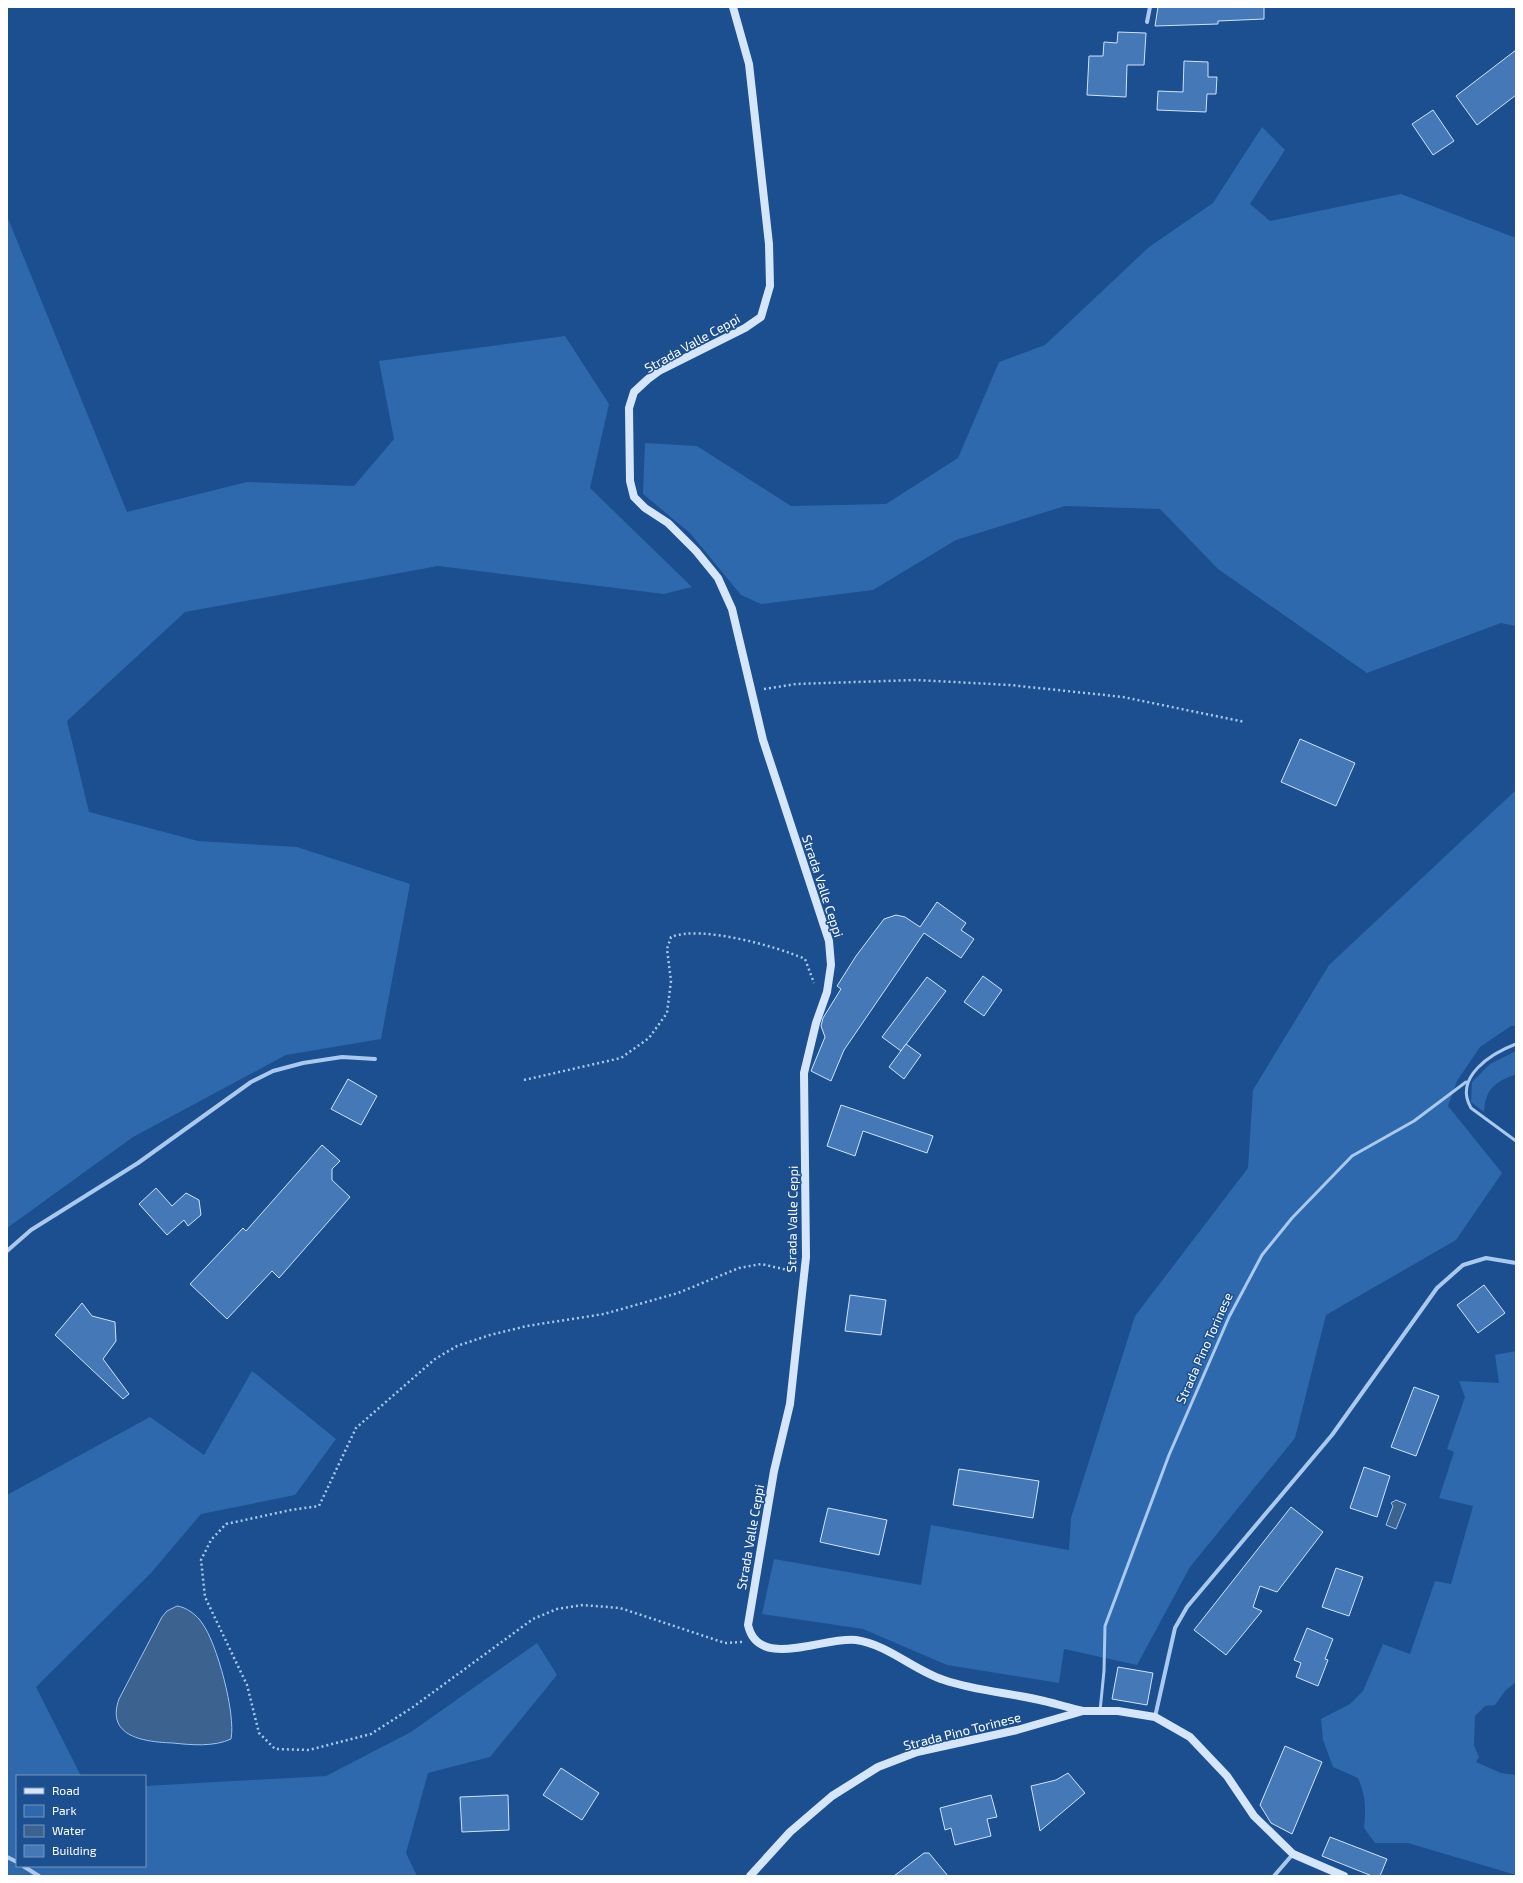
<svg xmlns="http://www.w3.org/2000/svg" width="1523" height="1883" viewBox="0 0 1523 1883" font-family="'Exo 2',sans-serif">
	<rect width="100%" height="100%" fill="#1b4f8f"/>
	<g fill="#2e69ad">
		<path d="M1262,127L1285,150L1250,204L1270,221L1401,194L1516,238V626L1501,623L1367,673L1218,569L1160,509L1065,506L956,540L873,590L761,604L741,595L690,533L643,494L645,443L697,446L791,506L886,504L958,458L999,362L1045,345L1149,247L1213,203Z"/>
		<path d="M7,216L127,512L247,482L354,486L394,439L379,361L565,336L609,404L590,488L692,587L664,594L438,566L185,612L67,721L89,812L198,841L297,847L410,884L381,1039L286,1055L133,1137L7,1228Z"/>
		<path d="M1516,790V1026H1511L1480,1047L1457,1081L1448,1106L1502,1173L1456,1240L1326,1315L1295,1438L1190,1567L1137,1665L1064,1649L1059,1683L947,1665L863,1629L762,1614L774,1559L921,1585L931,1525L1069,1550L1071,1518L1135,1316L1248,1168L1253,1090L1329,965Z"/>
		<path d="M1516,1051V1074C1494,1083 1486,1088 1484,1112L1471,1102L1472,1082L1490,1064Z"/>
		<path d="M1516,1351V1682L1505,1691L1495,1705L1485,1706L1475,1716L1474,1745L1479,1757L1476,1762L1501,1773L1516,1775V1875L1408,1843H1375L1364,1828C1366,1807 1366,1797 1358,1778L1333,1767L1323,1740L1321,1719L1350,1704L1363,1691L1383,1644L1410,1654L1435,1581L1451,1584L1473,1506L1439,1498L1454,1452L1447,1449L1465,1397L1459,1381L1499,1383L1495,1355Z"/>
		<path d="M252,1371L336,1439L295,1495L201,1514L151,1573L36,1687L81,1776H17V1866H145V1786L326,1776L411,1732L537,1643L557,1675L490,1757L428,1773L406,1853L417,1876H7V1495L150,1417L204,1455Z"/>
	</g>
	<g fill="#3c6290" stroke="#9cc4f0">
		<path d="M1396,1500L1406,1504L1396,1529L1386,1525L1393,1506L1391,1503Z"/>
		<path d="M177,1606C186,1607 197,1615 202,1623C217,1643 236,1714 231,1739C214,1747 191,1745 173,1743C147,1742 105,1738 119,1699L162,1617L167,1611Z"/>
	</g>
	<g fill="#4478b7" stroke="#cfe3fa">
		<path d="M1158,7H1264V19L1218,21V24L1155,26Z"/>
		<path d="M1118,32L1146,33L1144,65H1127L1126,97L1087,95L1089,56H1103L1104,42L1117,43Z"/>
		<path d="M1516,50V95L1477,125L1456,96Z"/>
		<path d="M1184,61L1208,62V77H1217L1216,94H1207L1206,112L1157,110L1158,91L1183,92Z"/>
		<path d="M1433,110L1454,141L1433,155L1412,124Z"/>
		<path d="M1300,739L1355,763L1336,806L1281,782Z"/>
		<path d="M937,902L966,923L961,930L974,939L961,958L924,933L844,1050L831,1081L811,1071L825,1037L821,1026L823,1018L841,989L837,986L856,956L884,919L896,915L905,917L920,927Z"/>
		<path d="M983,976L1002,990L984,1016L964,1002Z"/>
		<path d="M927,977L946,991L901,1051L882,1037Z"/>
		<path d="M906,1044L921,1055L904,1079L889,1067Z"/>
		<path d="M348,1079L377,1096L361,1125L331,1109Z"/>
		<path d="M841,1105L933,1136L927,1153L863,1131L855,1156L827,1146Z"/>
		<path d="M322,1145L340,1161L332,1169V1180L350,1197L279,1278L272,1271L227,1319L190,1284L243,1228L246,1231Z"/>
		<path d="M156,1188L172,1206L186,1193L199,1200L201,1215L188,1226L184,1220L167,1235L139,1204Z"/>
		<path d="M1484,1285L1505,1313L1478,1333L1457,1305Z"/>
		<path d="M850,1295L886,1300L881,1335L845,1331Z"/>
		<path d="M82,1303L92,1316L115,1322L116,1341L103,1359L129,1394L123,1399L55,1335Z"/>
		<path d="M1414,1387L1439,1396L1416,1456L1391,1447Z"/>
		<path d="M1364,1467L1390,1476L1377,1517L1350,1508Z"/>
		<path d="M959,1469L1039,1481L1033,1518L953,1505Z"/>
		<path d="M1291,1507L1323,1532L1277,1592L1260,1586L1253,1607L1262,1611L1226,1655L1194,1630Z"/>
		<path d="M828,1508L887,1520L879,1555L820,1542Z"/>
		<path d="M1336,1568L1363,1577L1349,1616L1322,1607Z"/>
		<path d="M1307,1628L1333,1639L1325,1659L1328,1660L1318,1686L1296,1677L1301,1663L1294,1660Z"/>
		<path d="M1118,1667L1153,1673L1147,1705L1112,1699Z"/>
		<path d="M1285,1746L1322,1762L1292,1834L1271,1823L1260,1805Z"/>
		<path d="M561,1768L599,1793L582,1820L543,1795Z"/>
		<path d="M1068,1773L1085,1793L1040,1831L1031,1786L1056,1780Z"/>
		<path d="M508,1795L509,1830L462,1832L460,1797Z"/>
		<path d="M991,1795L997,1817L987,1819L991,1836L955,1845L951,1828L945,1830L940,1808Z"/>
		<path d="M1330,1837L1387,1859L1380,1876H1372L1322,1856Z"/>
		<path d="M924,1853H929L948,1876H894Z"/>
	</g>
	<g fill="none" stroke-linecap="round" stroke-linejoin="round">
		<g stroke="#a9c9ee" stroke-width="2.5" stroke-dasharray="2 3" stroke-linecap="butt">
			<path d="M764,689L796,684L916,680L1010,685L1123,697L1245,722"/>
			<path d="M524,1080L621,1058L649,1038L667,1013L671,981L667,949L671,937C700,925 776,946 805,959L814,983"/>
			<path d="M742,1642L725,1643L620,1608L583,1605L557,1609L533,1619L413,1707L371,1734L309,1750L275,1749L259,1733L247,1685L205,1597L201,1560L211,1540L226,1524L291,1510L319,1506L356,1428L435,1359L457,1346L490,1335L527,1326L604,1314L678,1293L739,1268L761,1264L792,1271"/>
		</g>
		<g stroke="#a9c9ee" stroke-width="3">
			<path d="M1516,1044C1492,1053 1453,1077 1471,1108L1516,1141"/>
			<path d="M1100,1711L1104,1671L1105,1626L1169,1455L1229,1317L1262,1255L1292,1218L1352,1156L1414,1121L1466,1082"/>
		</g>
		<g stroke="#a9c9ee" stroke-width="4">
			<path d="M1147,22L1150,7"/>
			<path d="M7,1251L31,1230L138,1163L251,1082L273,1071L303,1063L342,1057L375,1059"/>
			<path d="M1155,1717L1175,1628L1187,1607L1332,1435L1437,1288L1463,1265L1486,1258L1516,1263"/>
			<path d="M7,1857L17,1862"/>
			<path d="M23,1866L39,1876"/>
			<path d="M1274,1876L1293,1854"/>
		</g>
		<g stroke="#d6e6fa" stroke-width="8">
			<path d="M733,7L749,64L769,244L770,286L761,317L745,328L659,371L648,379L634,392L629,408L630,481L634,497L645,508L668,523L696,551L718,578L732,609L763,740L829,941L831,965L827,992L816,1023L804,1073L806,1257L790,1404L774,1471L748,1625C758,1671 824,1636 856,1640C887,1644 915,1671 944,1680C976,1691 1011,1693 1044,1701C1057,1704 1070,1708 1083,1711"/>
			<path d="M750,1876L790,1832L832,1796L878,1767L917,1752L1017,1730L1083,1711H1118L1155,1717L1190,1737L1227,1776L1254,1816L1293,1854L1344,1876"/>
		</g>
	</g>
	<g text-anchor="middle" dominant-baseline="central" stroke-width="3" stroke-linejoin="round" paint-order="stroke">
		<g font-size="13" fill="#fff" stroke="#1b4f8f">
			<text transform="translate(692 343) rotate(-29)">Strada Valle Ceppi</text>
			<text transform="translate(823 886) rotate(72)">Strada Valle Ceppi</text>
			<text transform="translate(792 1219) rotate(-89)">Strada Valle Ceppi</text>
			<text transform="translate(1204 1348) rotate(-66)">Strada Pino Torinese</text>
			<text transform="translate(750 1537) rotate(-80)">Strada Valle Ceppi</text>
			<text transform="translate(962 1731) rotate(-14)">Strada Pino Torinese</text>
		</g>
	</g>
	<rect width="1523" height="1883" fill="none" stroke="#ffffff" stroke-width="16"/>
	<rect x="16" y="1775" width="130" height="92" fill="#1b4f8f" stroke="#7695bc"/>
	<rect x="24" y="1788" width="20" height="6" fill="#d6e6fa" stroke="#7695bc"/>
	<text x="52" y="1795" font-size="12" fill="#ffffff">Road</text>
	<rect x="24" y="1805" width="20" height="12" fill="#2e69ad" stroke="#7695bc"/>
	<text x="52" y="1815" font-size="12" fill="#ffffff">Park</text>
	<rect x="24" y="1825" width="20" height="12" fill="#3c6290" stroke="#7695bc"/>
	<text x="52" y="1835" font-size="12" fill="#ffffff">Water</text>
	<rect x="24" y="1845" width="20" height="12" fill="#4478b7" stroke="#7695bc"/>
	<text x="52" y="1855" font-size="12" fill="#ffffff">Building</text>
</svg>
